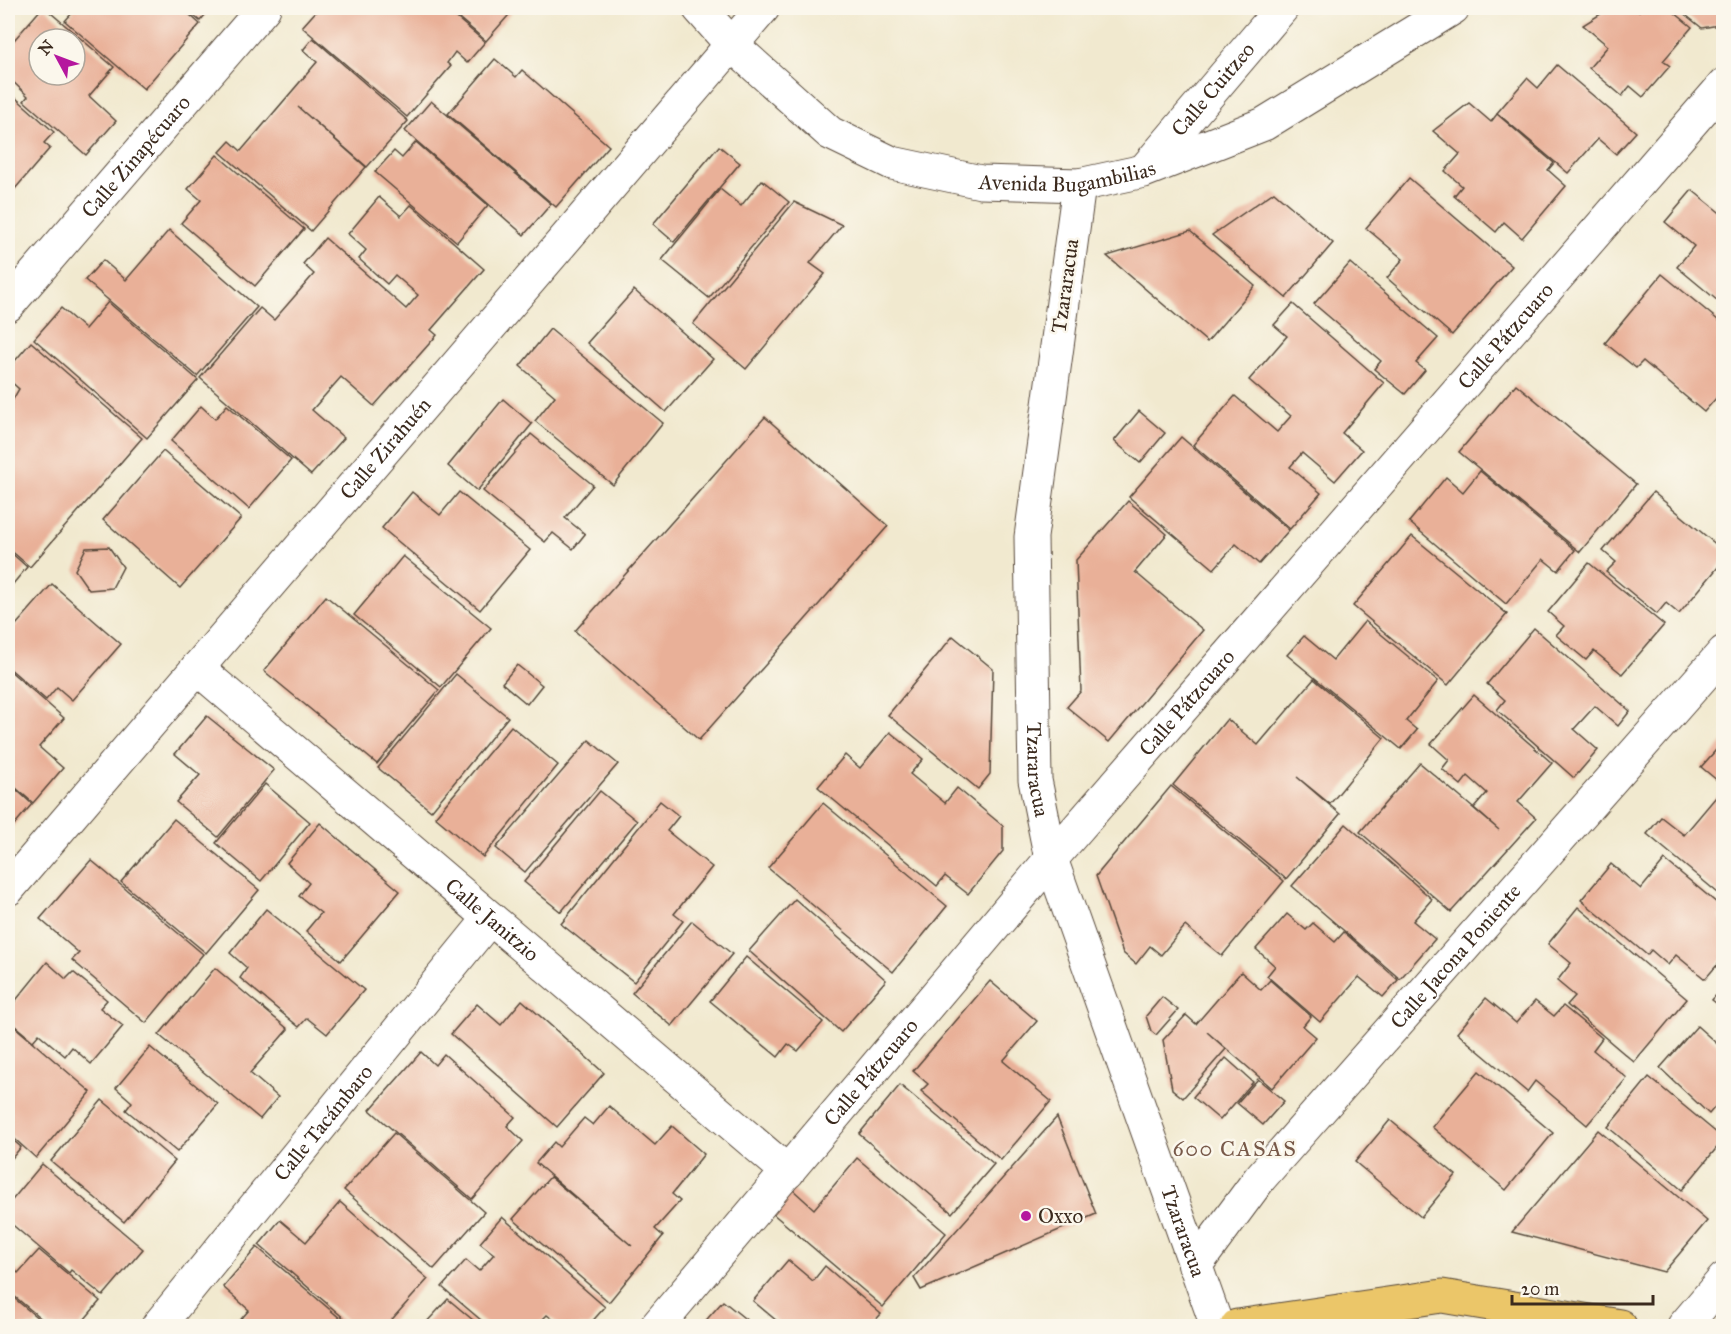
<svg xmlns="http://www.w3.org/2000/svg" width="1731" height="1334" viewBox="0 0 1731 1334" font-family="'IM FELL Great Primer',serif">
	<rect width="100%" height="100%" fill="#fbf7ec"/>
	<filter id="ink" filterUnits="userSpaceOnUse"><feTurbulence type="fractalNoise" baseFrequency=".0167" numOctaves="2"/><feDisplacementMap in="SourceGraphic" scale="12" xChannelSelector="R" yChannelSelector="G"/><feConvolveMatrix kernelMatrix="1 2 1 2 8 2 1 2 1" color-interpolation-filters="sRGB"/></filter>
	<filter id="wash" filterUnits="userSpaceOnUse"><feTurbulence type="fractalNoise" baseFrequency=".008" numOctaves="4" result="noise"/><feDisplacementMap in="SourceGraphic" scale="24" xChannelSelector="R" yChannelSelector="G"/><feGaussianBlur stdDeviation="1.35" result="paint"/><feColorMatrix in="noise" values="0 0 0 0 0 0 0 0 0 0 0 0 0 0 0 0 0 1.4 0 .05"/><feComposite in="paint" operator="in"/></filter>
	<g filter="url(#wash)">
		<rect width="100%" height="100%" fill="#f1e9cf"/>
		<g id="blocks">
			<g fill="#e9b098" fill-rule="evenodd">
				<path d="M42,8H45L114,67L89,96L116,121L86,155L24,101L28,96L8,77V47ZM39,39H75V75H39Z"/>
				<path d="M69,8H182L200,24L144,89L65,21L74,11Z"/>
				<path d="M184,8H211L200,21Z"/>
				<path d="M319,8H445L485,42L467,63L455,52L447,63L451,66L407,117L302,27Z"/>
				<path d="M447,8H515L486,41Z"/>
				<path d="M1610,8H1634L1639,11L1642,8H1669L1692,27L1663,61L1670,66L1643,97L1630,86L1622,96L1589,68L1608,46L1583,25Z"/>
				<path d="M1677,8H1724V24L1702,28Z"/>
				<path d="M313,38L408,121L367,167L298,107L366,167L311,231L220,152L230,141L241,151L317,62L303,50Z"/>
				<path d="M495,59L516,77L522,70L609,146L556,207L448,114Z"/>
				<path d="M1557,65L1636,132L1616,154L1598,139L1568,173L1497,113L1527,78L1538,88Z"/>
				<path d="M8,91L54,132L44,143L50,148L8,197Z"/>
				<path d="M431,101L551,204L524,235L405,131Z"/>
				<path d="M1469,103L1491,122L1497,114L1554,163L1548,170L1566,186L1522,238L1504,222L1496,232L1454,196L1462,186L1445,171L1460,154L1433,131Z"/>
				<path d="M416,142L488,205L457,242L375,172L394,151L402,158Z"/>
				<path d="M719,146L740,163L674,242L653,224Z"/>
				<path d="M217,155L304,229L255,286L181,223L201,200L188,189Z"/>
				<path d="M1409,178L1512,266L1452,335L1387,278L1403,259L1366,228Z"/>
				<path d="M762,180L789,202L709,298L662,260L720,189L741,206Z"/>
				<path d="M1692,190L1724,216V306L1677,267L1694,246L1665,222Z"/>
				<path d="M1274,192L1333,243L1286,298L1212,235Z"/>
				<path d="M379,197L401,216L411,205L484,269L431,330L437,335L374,406L341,377L312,410L344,438L311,475L200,378L260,308L274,320L314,274L303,264L325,238L406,309L418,295L395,275L387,284L359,259L366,250L348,234Z"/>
				<path d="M794,202L842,225L810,263L825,274L746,369L693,324Z"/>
				<path d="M169,230L257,307L197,376L85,280L103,260L126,280Z"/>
				<path d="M1190,231L1255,286L1207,342L1107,256Z"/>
				<path d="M1350,263L1438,338L1416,363L1425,370L1405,394L1374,369L1381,361L1314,304Z"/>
				<path d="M1662,274L1724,325V389L1704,412L1643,361L1636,368L1605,343Z"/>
				<path d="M634,290L713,359L666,412L587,343Z"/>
				<path d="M108,302L198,380L147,438L34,339L61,308L85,329Z"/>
				<path d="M1293,304L1384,383L1342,433L1362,450L1335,481L1302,453L1290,467L1321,493L1290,529L1193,445L1235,396L1277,432L1291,416L1249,380L1287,336L1274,325Z"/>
				<path d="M550,329L663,423L613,485L535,421L555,396L520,366Z"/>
				<path d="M31,342L142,438L30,567L8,548V408L19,389L8,379V369Z"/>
				<path d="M1516,384L1636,484L1580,552L1459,452Z"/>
				<path d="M503,399L532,424L477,491L448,466Z"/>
				<path d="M227,405L291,460L249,509L171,441L201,406L215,419Z"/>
				<path d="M1139,411L1165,433L1140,463L1114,441Z"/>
				<path d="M765,417L888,526L699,740L575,631Z"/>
				<path d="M531,434L593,485L565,518L585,534L573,549L553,533L545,542L483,491Z"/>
				<path d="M1181,437L1289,530L1259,564L1236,544L1214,569L1129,497Z"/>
				<path d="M163,451L241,518L180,588L103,520Z"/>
				<path d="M1480,471L1575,550L1558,571L1543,559L1506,604L1409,522L1446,477L1463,492Z"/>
				<path d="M412,492L440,515L459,492L530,550L480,610L382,528Z"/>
				<path d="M1653,492L1724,551V560L1679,614L1666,603L1657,614L1606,572L1616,562L1603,551Z"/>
				<path d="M1128,501L1167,534L1135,572L1203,630L1109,742L1067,707L1081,691L1076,560Z"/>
				<path d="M1412,536L1507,614L1448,685L1353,606Z"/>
				<path d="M109,547L123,567L112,588L89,590L75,570L86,548Z"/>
				<path d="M8,550L27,567L8,590Z"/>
				<path d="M403,556L491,628L441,687L354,615Z"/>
				<path d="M1589,563L1664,625L1622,674L1594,651L1586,660L1556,635L1564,626L1548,612Z"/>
				<path d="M52,584L121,644L72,700L57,687L46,700L8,667V634Z"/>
				<path d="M326,596L439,690L377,764L264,671Z"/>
				<path d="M1365,621L1438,681L1406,721L1417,730L1401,749L1287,655L1304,636L1333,660Z"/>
				<path d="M1534,628L1630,711L1618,726L1595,706L1574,729L1598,750L1574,778L1497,710L1505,700L1487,684Z"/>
				<path d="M953,636L993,669L990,774L978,789L888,715Z"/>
				<path d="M517,665L542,685L527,704L502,683Z"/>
				<path d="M8,669L64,718L39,747L63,768L33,803L8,781Z"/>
				<path d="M456,674L508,717L431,811L378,768Z"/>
				<path d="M1314,679L1384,738L1330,804L1297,777L1340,814L1286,879L1173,785L1227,719L1258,745Z"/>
				<path d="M1474,695L1552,763L1518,802L1536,818L1451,912L1360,832L1420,763L1499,830L1474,808L1487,793L1468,776L1461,785L1442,769L1449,760L1431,744Z"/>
				<path d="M207,716L274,770L218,837L176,802L200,775L175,754Z"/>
				<path d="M511,726L558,765L483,857L435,817Z"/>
				<path d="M890,732L923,759L910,774L945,803L957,788L1003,826V851L968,894L945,876L937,886L818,787L845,755L860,768Z"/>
				<path d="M589,740L618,764L525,872L496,848Z"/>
				<path d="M1724,741V786L1701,767Z"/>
				<path d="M8,782L32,804L8,832Z"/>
				<path d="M265,784L310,822L261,881L216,843Z"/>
				<path d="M1171,786L1284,881L1222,956L1185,926L1161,955L1150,946L1136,964L1123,953L1096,876Z"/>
				<path d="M600,791L637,821L561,912L524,882Z"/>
				<path d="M1721,791L1724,794V898L1647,834L1661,817L1684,835Z"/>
				<path d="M660,801L679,816L667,831L712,867L674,914L683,921L634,982L561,924Z"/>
				<path d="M823,803L947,906L893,972L768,868Z"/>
				<path d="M174,819L259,890L206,953L121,882Z"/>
				<path d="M320,823L400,891L341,961L306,931L321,913L299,896L309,883L287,863Z"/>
				<path d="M1346,824L1432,899L1413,921L1435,939L1400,979L1292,886Z"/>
				<path d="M91,860L203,954L146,1023L72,960L79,953L40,919Z"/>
				<path d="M1665,860L1724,909L1720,918L1724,921V957L1705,979L1676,955L1668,965L1651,950L1647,955L1581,900L1611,864L1641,889Z"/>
				<path d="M795,899L886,980L841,1032L749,951Z"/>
				<path d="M1578,907L1687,999L1634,1062L1567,1005L1575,996L1557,981L1571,963L1548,944Z"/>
				<path d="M266,909L364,990L327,1034L307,1018L299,1027L240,978L247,968L230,953Z"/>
				<path d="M1287,914L1306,930L1313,923L1335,942L1344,932L1398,980L1383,997L1359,977L1320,1022L1267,976L1275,966L1256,949Z"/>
				<path d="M692,921L732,954L672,1026L632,993Z"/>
				<path d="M746,957L823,1022L798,1051L788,1044L778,1057L710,1001Z"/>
				<path d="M47,962L66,979L73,972L107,1000L100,1008L123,1026L91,1064L72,1047L65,1056L39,1034L33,1041L8,1020V1010Z"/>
				<path d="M215,968L288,1029L250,1073L278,1097L260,1119L159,1035Z"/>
				<path d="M1241,972L1261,990L1270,980L1311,1016L1303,1026L1316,1037L1272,1088L1207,1032L1226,1049L1183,1098L1172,1089L1163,1040L1186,1015L1196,1024Z"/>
				<path d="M990,981L1037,1021L1003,1061L1051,1101L1001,1160L921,1091L928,1084L913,1071Z"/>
				<path d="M1724,986V1009L1712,1000Z"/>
				<path d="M1162,997L1178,1010L1156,1035L1151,1031L1146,1016Z"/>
				<path d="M1486,998L1516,1023L1535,1001L1554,1016L1563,1006L1602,1038L1593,1050L1627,1078L1587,1125L1535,1081L1527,1092L1457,1033Z"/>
				<path d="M522,1000L604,1073L557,1127L451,1034L477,1004L501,1025Z"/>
				<path d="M8,1021L91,1092L36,1158L8,1133Z"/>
				<path d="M1697,1026L1724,1050V1105L1719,1102L1709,1114L1660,1068Z"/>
				<path d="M150,1047L218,1104L177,1152L126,1110L132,1102L116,1088Z"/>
				<path d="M421,1052L435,1065L444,1054L515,1117L507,1126L523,1141L472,1199L370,1110Z"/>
				<path d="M1226,1058L1253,1082L1220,1120L1193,1097Z"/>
				<path d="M1479,1071L1553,1133L1506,1190L1432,1127Z"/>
				<path d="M1649,1077L1724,1139L1682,1190L1608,1127Z"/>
				<path d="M1258,1079L1284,1101L1263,1125L1237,1103Z"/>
				<path d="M900,1085L994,1164L952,1213L859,1134Z"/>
				<path d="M102,1100L175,1161L124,1222L51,1161Z"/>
				<path d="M609,1106L655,1145L672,1126L704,1154L672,1194L680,1201L655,1229L663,1236L609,1302L513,1219L550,1177L632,1246L536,1163L554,1142L559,1147L584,1118L593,1125Z"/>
				<path d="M1057,1117L1096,1214L921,1290L914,1278Z"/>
				<path d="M1390,1120L1456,1175L1421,1217L1355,1162Z"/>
				<path d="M1598,1130L1707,1221L1664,1272L1512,1232Z"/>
				<path d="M394,1133L484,1212L434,1269L344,1190Z"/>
				<path d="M8,1136L21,1147L8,1163Z"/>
				<path d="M857,1158L946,1233L883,1307L772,1213L792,1189L814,1209Z"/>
				<path d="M42,1164L143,1249L103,1296L71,1270L69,1273L8,1221V1205Z"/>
				<path d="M340,1202L428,1279L386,1326H353L259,1245L280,1220L306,1242Z"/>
				<path d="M502,1217L605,1307L588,1326H561L547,1315L536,1326H488L442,1287L466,1260L479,1271L494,1254L480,1243Z"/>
				<path d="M257,1247L349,1326H235L249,1310L223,1287Z"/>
				<path d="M39,1250L100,1301L79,1326H50L8,1291V1264L18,1273Z"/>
				<path d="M788,1260L813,1281L825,1266L881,1314L870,1326H783L753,1301Z"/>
				<path d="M8,1293L40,1320L34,1326H8Z"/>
				<path d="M448,1299L480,1326H423Z"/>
				<path d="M723,1301L754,1326H701Z"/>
			</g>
		</g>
	</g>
	<g filter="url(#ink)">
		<use href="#blocks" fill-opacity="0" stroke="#564739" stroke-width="1.5"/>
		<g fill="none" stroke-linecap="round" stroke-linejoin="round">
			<g stroke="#564739" stroke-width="35">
				<g id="minor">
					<path id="s1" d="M699,8L732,45L830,133L892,163L981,182L1079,185L1144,171L1264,124L1453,8"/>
					<path id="s2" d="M1147,167L1282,8"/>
					<path id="s3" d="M1079,185L1031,537L1035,780L1051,859L1217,1326"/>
					<path id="s4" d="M8,305L264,8"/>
					<path id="s5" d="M197,668L788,1172"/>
					<path id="s6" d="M8,889L763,8"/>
					<path id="s7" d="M1195,1266L1260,1178L1724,652"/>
					<path id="s8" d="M158,1326L490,918"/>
					<path id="s9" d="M657,1326L1051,859L1724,85"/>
					<path d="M1684,1326L1724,1279"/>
				</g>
			</g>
			<g stroke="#564739" stroke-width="35">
				<path id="major" d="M1237,1326L1442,1296L1620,1326"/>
			</g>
			<use href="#minor" stroke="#fff" stroke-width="33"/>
			<use href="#major" stroke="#ebc669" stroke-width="33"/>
		</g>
	</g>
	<circle fill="#b5179e" stroke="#fbf7ec" stroke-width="2" cx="1026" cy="1216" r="6"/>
	<g text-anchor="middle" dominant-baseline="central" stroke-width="5" stroke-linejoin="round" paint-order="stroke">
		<g font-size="21" fill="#3b2a1e" stroke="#fbf7ec">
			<text stroke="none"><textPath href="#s2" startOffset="102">Calle Cuitzeo</textPath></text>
			<text stroke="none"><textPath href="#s4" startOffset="196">Calle Zinapécuaro</textPath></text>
			<text stroke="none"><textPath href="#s1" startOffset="428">Avenida Bugambilias</textPath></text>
			<text transform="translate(1065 286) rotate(-82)">Tzararacua</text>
			<text stroke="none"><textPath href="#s9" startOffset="1304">Calle Pátzcuaro</textPath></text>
			<text stroke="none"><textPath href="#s6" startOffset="580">Calle Zirahuén</textPath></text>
			<text stroke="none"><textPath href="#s9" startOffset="818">Calle Pátzcuaro</textPath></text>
			<text stroke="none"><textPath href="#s3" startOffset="588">Tzararacua</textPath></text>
			<text stroke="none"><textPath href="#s5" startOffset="388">Calle Janitzio</textPath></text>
			<text stroke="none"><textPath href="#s7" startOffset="405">Calle Jacona Poniente</textPath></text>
			<text stroke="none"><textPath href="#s9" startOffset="332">Calle Pátzcuaro</textPath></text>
			<text stroke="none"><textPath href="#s8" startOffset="262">Calle Tacámbaro</textPath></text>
			<text stroke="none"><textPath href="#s3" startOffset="1074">Tzararacua</textPath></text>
		</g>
		<g font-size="21" fill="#3b2a1e" stroke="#fbf7ec" text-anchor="start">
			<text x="1038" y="1216">Oxxo</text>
		</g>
		<g font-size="22" letter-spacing="1.5" fill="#785949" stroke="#fbf7ec">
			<text x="1235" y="1148">600 CASAS</text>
		</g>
	</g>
	<rect width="1731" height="1334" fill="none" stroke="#fbf7ec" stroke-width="30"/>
	<g transform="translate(57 57) rotate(311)"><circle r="28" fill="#fbf7ec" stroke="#aea59a" stroke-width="1.5"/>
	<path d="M0-4.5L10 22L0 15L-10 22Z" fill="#b5179e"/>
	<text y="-9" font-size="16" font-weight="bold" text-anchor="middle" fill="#3b2a1e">N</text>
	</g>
	<path d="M1512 1295v9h141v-9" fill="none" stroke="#3b2a1e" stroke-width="3"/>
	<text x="1521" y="1295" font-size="18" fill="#3b2a1e" stroke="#fbf7ec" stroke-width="4.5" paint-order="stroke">20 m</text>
</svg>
